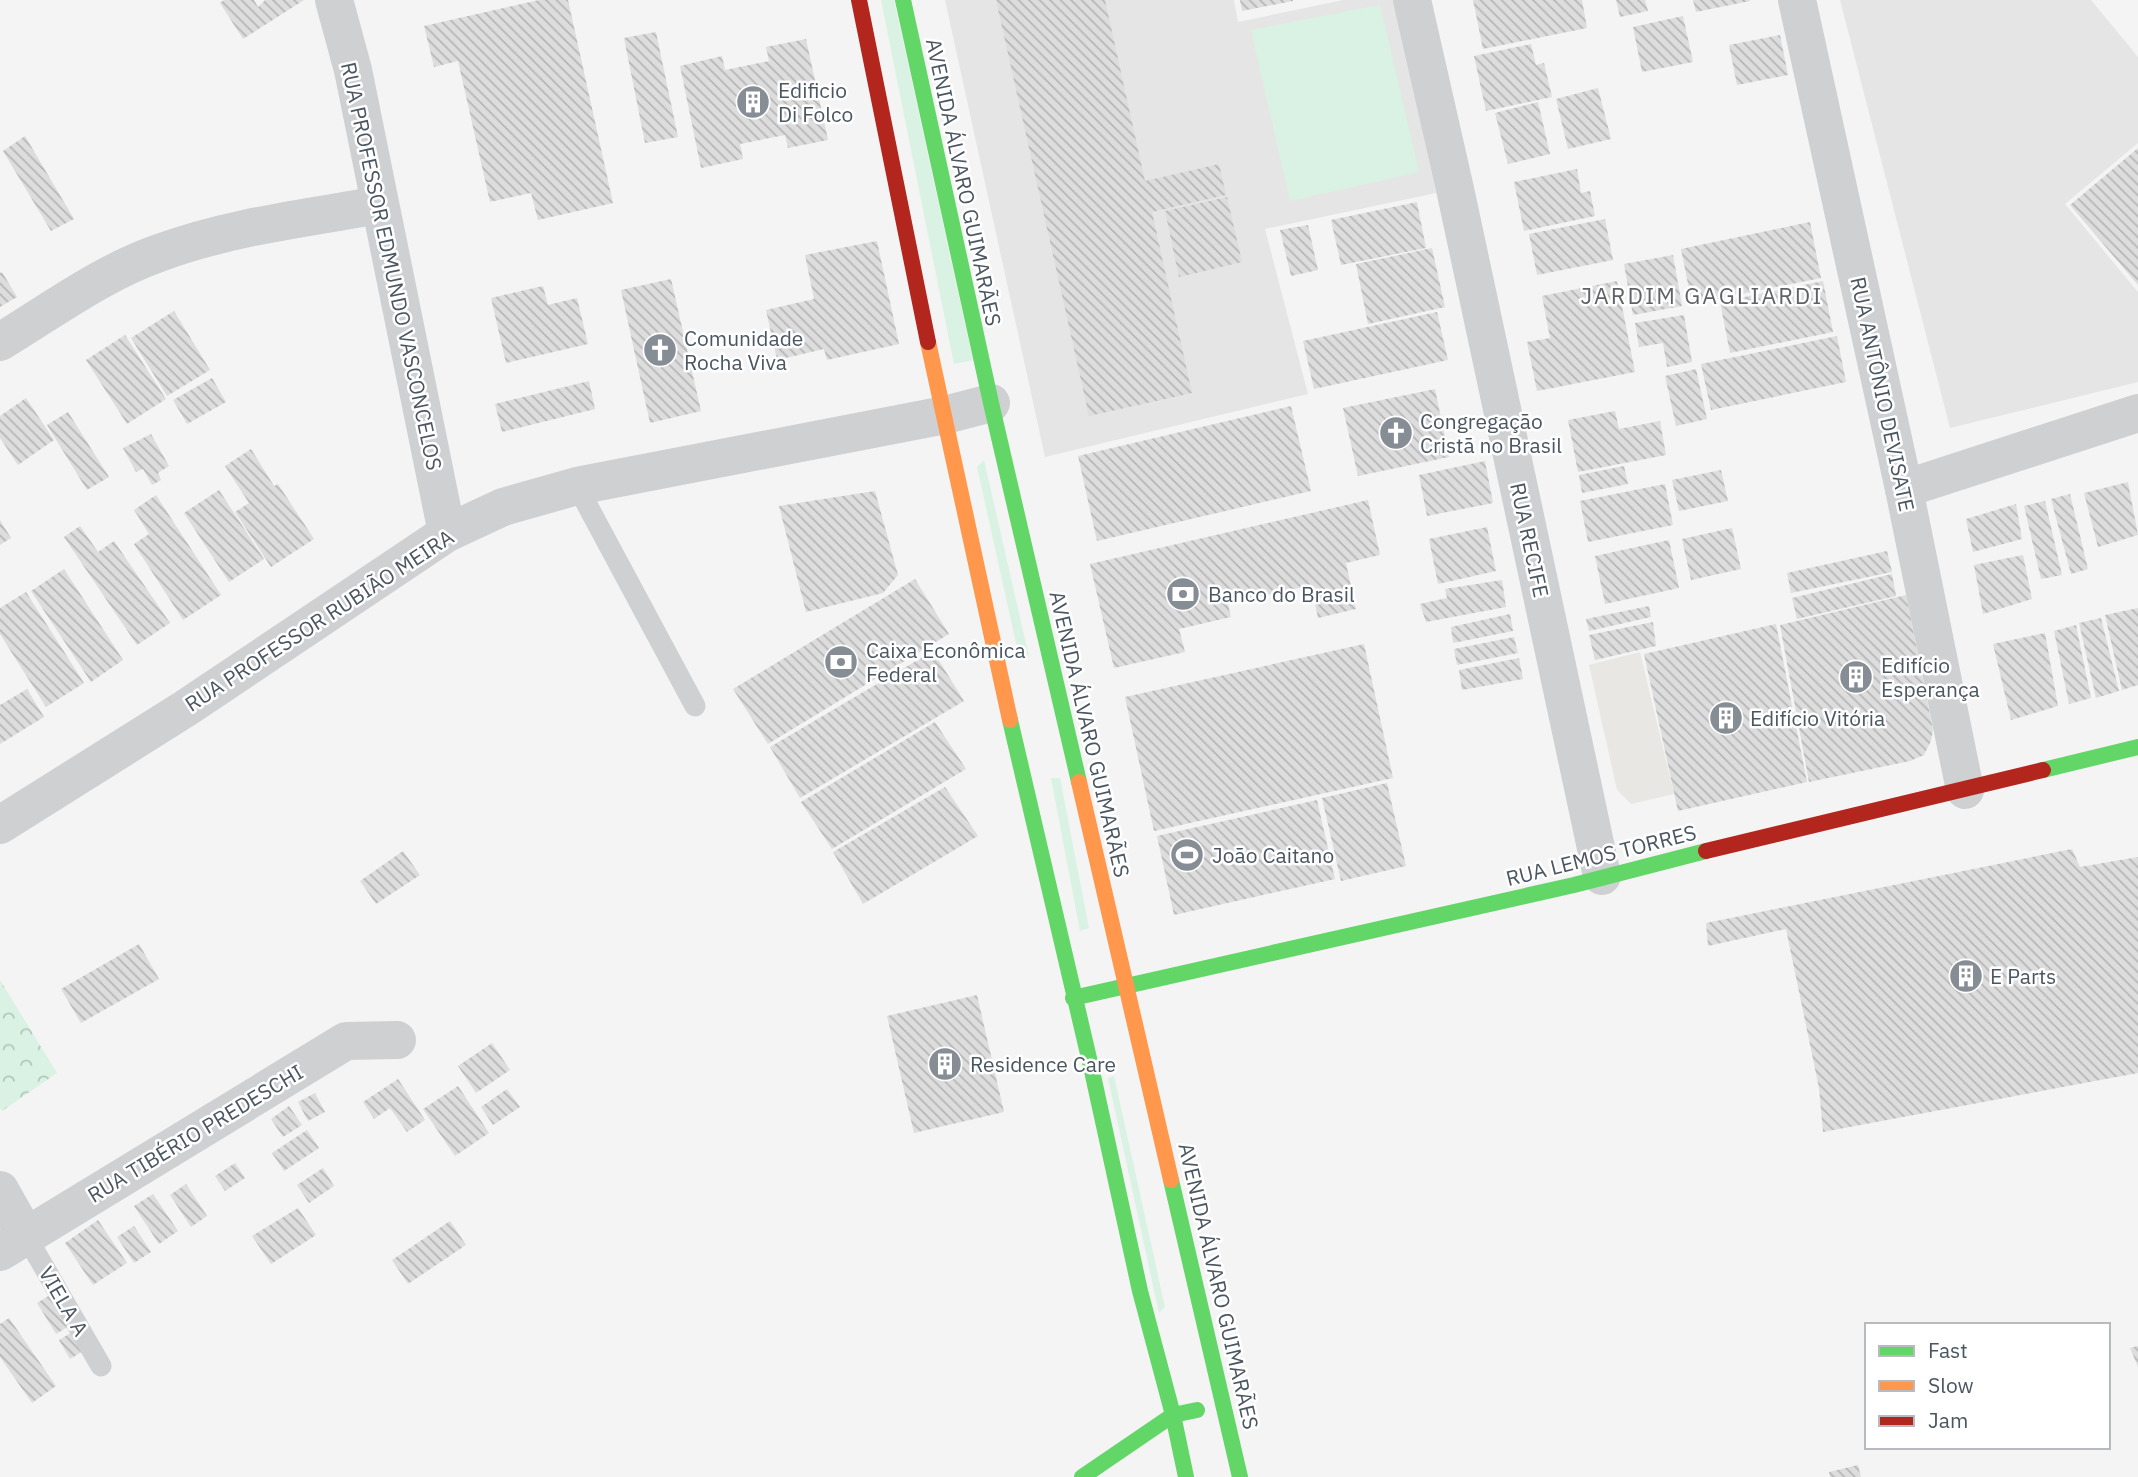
<svg xmlns="http://www.w3.org/2000/svg" width="2138" height="1477" viewBox="0 0 2138 1477" font-family="'IBM Plex Sans',sans-serif">
	<defs>
		<pattern id="forest-crowns" width="20" height="18" patternUnits="userSpaceOnUse" patternTransform="scale(1.75)"><rect width="20" height="18" fill="#d9f2e3"/><path d="M2 6a3 3 0 1 1 6 0M12 15a3 3 0 1 1 6 0" fill="none" stroke="#b2c7bb"/></pattern>
		<pattern id="building-back-hatch" width="6" height="6" patternUnits="userSpaceOnUse" patternTransform="scale(1.75)"><rect width="6" height="6" fill="#ddddde"/><path d="M-1 5l2 2M0 0l6 6M5-1l2 2" fill="none" stroke="#b5b6b7"/></pattern>
	</defs>
	<rect width="100%" height="100%" fill="#f4f4f4"/>
	<path fill="#e8e7e3" d="M1640,652L1674,794L1631,804L1617,790L1589,665Z"/>
	<g fill="#e6e5e6">
		<path d="M945,0H1234L1238,22L1343,0H1394L1436,193L1265,229L1308,394L1045,457Z"/>
		<path d="M1840,0H2091L2138,57V143L2065,204L2138,292V382L1950,428Z"/>
	</g>
	<g fill="#d9f2e3">
		<path d="M881,0H894L973,360L954,364Z"/>
		<path d="M1380,5L1419,172L1290,201L1251,30Z"/>
		<path d="M984,460L1029,657L1020,661L977,467Z"/>
		<path d="M1051,778H1060L1089,928L1080,931Z"/>
		<path d="M1114,1076L1165,1307L1159,1313L1108,1078Z"/>
	</g>
	<path fill="url(#forest-crowns)" d="M0,980L57,1073L2,1111L0,1108Z"/>
	<g fill="url(#building-back-hatch)">
		<path d="M224,0H254L258,7L265,0H304L243,39L220,3Z"/>
		<path d="M539,0H568L613,203L538,220L531,193L490,202L458,61L434,67L424,26Z"/>
		<path d="M996,0H1105L1145,181L1219,164L1226,195L1152,212L1192,393L1089,416Z"/>
		<path d="M1240,0H1293V1L1242,11Z"/>
		<path d="M1473,0H1582L1587,28L1483,49Z"/>
		<path d="M1616,0H1645L1648,11L1620,17Z"/>
		<path d="M1693,0H1749L1750,1L1696,12Z"/>
		<path d="M1683,16L1693,62L1642,72L1633,27Z"/>
		<path d="M656,32L678,137L645,143L624,38Z"/>
		<path d="M1780,35L1788,75L1737,85L1729,45Z"/>
		<path d="M806,39L828,140L788,148L785,135L740,144L743,159L701,168L680,66L722,56L725,70L769,61L766,47Z"/>
		<path d="M1531,44L1536,65L1544,63L1552,97L1486,111L1474,56Z"/>
		<path d="M1598,88L1611,139L1568,149L1556,99Z"/>
		<path d="M1538,102L1550,154L1508,164L1495,113Z"/>
		<path d="M25,136L74,219L51,231L3,151Z"/>
		<path d="M2138,148V285L2070,205Z"/>
		<path d="M1577,169L1581,193L1590,191L1595,216L1524,231L1514,182Z"/>
		<path d="M1227,197L1242,262L1179,277L1165,211Z"/>
		<path d="M1417,202L1426,248L1341,265L1331,220Z"/>
		<path d="M1605,219L1613,260L1537,275L1529,234Z"/>
		<path d="M1810,222L1821,278L1692,304L1681,249Z"/>
		<path d="M1308,225L1318,270L1291,276L1280,230Z"/>
		<path d="M877,241L899,344L827,360L824,349L777,360L766,310L814,299L805,255Z"/>
		<path d="M1432,248L1445,307L1368,324L1356,264Z"/>
		<path d="M1673,255L1682,306L1633,315L1624,264Z"/>
		<path d="M2,272L17,297L0,307V273Z"/>
		<path d="M671,279L701,411L650,423L621,290Z"/>
		<path d="M1617,281L1635,372L1537,391L1527,342L1550,338L1542,296Z"/>
		<path d="M1823,281L1833,332L1730,353L1720,302Z"/>
		<path d="M543,286L548,305L577,298L588,344L506,363L491,298Z"/>
		<path d="M174,311L210,370L167,396L131,338Z"/>
		<path d="M1437,312L1448,360L1314,389L1303,341Z"/>
		<path d="M1684,315L1692,362L1667,367L1663,343L1639,347L1635,323Z"/>
		<path d="M125,335L166,399L127,424L86,360Z"/>
		<path d="M1837,336L1846,382L1711,410L1701,364Z"/>
		<path d="M1696,369L1707,419L1676,426L1665,376Z"/>
		<path d="M212,378L226,402L187,424L173,400Z"/>
		<path d="M589,381L595,409L502,432L495,404Z"/>
		<path d="M1435,389L1449,457L1358,476L1343,408Z"/>
		<path d="M26,398L54,440L18,465L0,438V416Z"/>
		<path d="M1291,406L1311,491L1097,541L1078,456Z"/>
		<path d="M1615,411L1619,429L1660,421L1666,455L1578,472L1568,420Z"/>
		<path d="M68,412L109,477L87,490L47,425Z"/>
		<path d="M151,434L169,466L158,473L161,480L152,485L143,469L136,472L123,448Z"/>
		<path d="M251,449L274,486L278,484L314,539L271,567L235,512L249,503L225,466Z"/>
		<path d="M1485,461L1493,503L1427,516L1419,475Z"/>
		<path d="M1624,466L1628,484L1582,493L1579,475Z"/>
		<path d="M1721,470L1728,501L1679,511L1672,480Z"/>
		<path d="M2128,482L2138,535L2098,547L2084,493Z"/>
		<path d="M1665,484L1673,525L1588,542L1580,501Z"/>
		<path d="M219,490L264,559L229,582L184,513Z"/>
		<path d="M875,491L898,575L883,593L806,612L779,506Z"/>
		<path d="M2070,494L2088,569L2071,574L2051,499Z"/>
		<path d="M156,495L221,595L183,620L134,544L149,534L134,510Z"/>
		<path d="M1368,500L1380,555L1346,563L1356,609L1318,618L1311,585L1228,604L1231,617L1179,629L1185,652L1114,668L1090,564Z"/>
		<path d="M2045,501L2062,575L2041,579L2024,506Z"/>
		<path d="M2016,504L2022,539L1973,552L1966,519Z"/>
		<path d="M0,520L11,538L0,545Z"/>
		<path d="M80,526L98,552L114,541L170,623L137,645L64,537Z"/>
		<path d="M1487,527L1496,571L1438,584L1429,539Z"/>
		<path d="M1732,528L1741,569L1691,580L1682,539Z"/>
		<path d="M1669,540L1679,588L1605,604L1595,556Z"/>
		<path d="M1887,551L1892,572L1791,593L1787,573Z"/>
		<path d="M2023,555L2032,599L1983,614L1974,565Z"/>
		<path d="M64,569L123,660L91,682L31,591Z"/>
		<path d="M1892,574L1896,596L1797,619L1792,598Z"/>
		<path d="M915,579L949,634L768,744L733,689Z"/>
		<path d="M1502,580L1506,607L1426,622L1420,604L1447,598L1445,589Z"/>
		<path d="M26,592L84,683L46,707L0,634V608Z"/>
		<path d="M1906,595L1933,730L1931,741L1924,755L1910,761L1809,782L1780,625Z"/>
		<path d="M1649,606L1651,617L1589,631L1586,619Z"/>
		<path d="M2138,608V685L2122,690L2105,615Z"/>
		<path d="M1510,614L1513,631L1453,643L1451,627Z"/>
		<path d="M2101,618L2119,691L2096,698L2079,623Z"/>
		<path d="M1653,622L1656,646L1595,660L1589,635Z"/>
		<path d="M1776,624L1807,782L1678,811L1644,654Z"/>
		<path d="M2076,625L2091,698L2069,704L2054,631Z"/>
		<path d="M2045,633L2058,706L2011,720L1993,644Z"/>
		<path d="M1514,637L1518,653L1457,665L1454,649Z"/>
		<path d="M1364,644L1393,778L1154,831L1125,697Z"/>
		<path d="M933,651L964,701L800,798L770,747Z"/>
		<path d="M1519,658L1523,679L1462,690L1459,670Z"/>
		<path d="M27,689L44,717L0,744V705Z"/>
		<path d="M935,722L966,769L832,849L801,802Z"/>
		<path d="M1387,783L1406,866L1341,881L1322,798Z"/>
		<path d="M945,787L978,836L863,904L833,852Z"/>
		<path d="M1317,800L1335,879L1174,915L1157,836Z"/>
		<path d="M2072,849L2080,867L2138,857V1073L1823,1132L1819,1088L1786,929L1708,946L1706,923Z"/>
		<path d="M403,851L420,875L376,904L360,881Z"/>
		<path d="M139,944L159,979L81,1023L61,989Z"/>
		<path d="M977,995L1004,1112L914,1133L887,1016Z"/>
		<path d="M492,1043L510,1070L476,1093L458,1066Z"/>
		<path d="M398,1079L425,1120L407,1132L390,1108L374,1119L363,1102Z"/>
		<path d="M458,1086L489,1133L455,1156L423,1109Z"/>
		<path d="M507,1089L520,1107L493,1125L481,1107Z"/>
		<path d="M315,1093L325,1112L308,1121L298,1102Z"/>
		<path d="M289,1106L302,1125L283,1137L271,1119Z"/>
		<path d="M307,1130L319,1148L284,1171L272,1153Z"/>
		<path d="M235,1163L245,1178L225,1191L215,1176Z"/>
		<path d="M323,1168L334,1186L309,1203L297,1185Z"/>
		<path d="M186,1184L207,1216L191,1227L170,1195Z"/>
		<path d="M153,1194L178,1231L159,1244L134,1206Z"/>
		<path d="M298,1208L316,1235L271,1264L252,1236Z"/>
		<path d="M98,1220L127,1263L93,1285L65,1243Z"/>
		<path d="M450,1221L466,1245L408,1284L392,1260Z"/>
		<path d="M134,1226L151,1252L134,1263L117,1237Z"/>
		<path d="M55,1292L74,1323L56,1334L37,1303Z"/>
		<path d="M9,1318L56,1386L32,1403L0,1357V1324Z"/>
		<path d="M74,1331L85,1350L70,1359L59,1340Z"/>
		<path d="M2138,1346V1367L2130,1348Z"/>
		<path d="M1858,1465L1861,1477H1830L1829,1472Z"/>
	</g>
	<g fill="none" stroke-linecap="round" stroke-linejoin="round">
		<g stroke="#ced0d2" stroke-width="21">
			<path d="M577,486L695,706"/>
			<path d="M26,1236L101,1366"/>
		</g>
		<g stroke="#ced0d2" stroke-width="38">
			<path d="M334,0L353,70L447,533"/>
			<path d="M1412,0L1455,189L1602,876"/>
			<path d="M1797,0L1904,489L1965,790"/>
			<path d="M0,342C51,311 102,273 159,253C229,227 306,218 379,205"/>
			<path d="M1904,489L2138,413"/>
			<path d="M0,825L186,708L447,533L503,507L577,486L945,415L991,403"/>
			<path d="M0,1190L26,1236"/>
			<path d="M0,1252L346,1041L397,1040"/>
		</g>
		<g stroke="#63d668" stroke-width="16">
			<path d="M903,0L991,403L1079,782"/>
			<path d="M1010,720L1092,1071L1140,1291L1173,1415L1186,1477"/>
			<path d="M2043,770L2138,747"/>
			<path d="M1073,998L1574,885L1706,851"/>
			<path d="M1171,1180L1240,1477"/>
			<path d="M1082,1477L1173,1415L1197,1410"/>
		</g>
		<g stroke="#ff974d" stroke-width="16">
			<path d="M928,342L1010,720"/>
			<path d="M1079,782L1171,1180"/>
		</g>
		<g stroke="#b3261e" stroke-width="16">
			<path d="M859,0L928,342"/>
			<path d="M1706,851L2043,770"/>
		</g>
	</g>
	<defs>
		<g id="building-disc" transform="scale(1.75)"><circle r="9.5" fill="#868d94" stroke="#fff"/><path d="M-4-6H4V6H1V3H-1V6H-4ZM-2.5-4.3h1.7v1.8h-1.7ZM.8-4.3h1.7v1.8H.8ZM-2.5-1h1.7V.8h-1.7ZM.8-1h1.7V.8H.8Z" fill="#fff"/></g>
		<g id="church-disc" transform="scale(1.75)"><circle r="9.5" fill="#868d94" stroke="#fff"/><path d="M-1.2-6h2.4v3.5h3.3v2.4h-3.3V6h-2.4V-.1h-3.3v-2.4h3.3Z" fill="#fff"/></g>
		<g id="bank-disc" transform="scale(1.75)"><circle r="9.5" fill="#868d94" stroke="#fff"/><path d="M-6-4H6V4H-6ZM0-2.3a2.3 2.3 0 1 0 0 4.6a2.3 2.3 0 1 0 0-4.6Z" fill="#fff"/></g>
		<g id="stadium-disc" transform="scale(1.75)"><circle r="9.5" fill="#868d94" stroke="#fff"/><path d="M0-5a6.5 5 0 1 0 0 10a6.5 5 0 1 0 0-10ZM-3.5-1.8h7v3.6h-7Z" fill="#fff"/></g>
	</defs>
	<g fill-rule="evenodd">
		<use href="#building-disc" x="753" y="102"/>
		<use href="#church-disc" x="660" y="350"/>
		<use href="#church-disc" x="1396" y="433"/>
		<use href="#bank-disc" x="1183" y="594"/>
		<use href="#bank-disc" x="841" y="662"/>
		<use href="#building-disc" x="1856" y="677"/>
		<use href="#building-disc" x="1726" y="718"/>
		<use href="#stadium-disc" x="1187" y="855"/>
		<use href="#building-disc" x="1966" y="976"/>
		<use href="#building-disc" x="945" y="1064"/>
	</g>
	<g text-anchor="middle" dominant-baseline="central" stroke-width="5" stroke-linejoin="round" paint-order="stroke">
		<g font-size="21" fill="#4a5661" stroke="#fff" text-anchor="start">
			<text x="778" y="90">Edificio<tspan x="778" dy="24">Di Folco</tspan></text>
			<text x="684" y="338">Comunidade<tspan x="684" dy="24">Rocha Viva</tspan></text>
			<text x="1420" y="421">Congregação<tspan x="1420" dy="24">Cristã no Brasil</tspan></text>
			<text x="1208" y="594">Banco do Brasil</text>
			<text x="866" y="650">Caixa Econômica<tspan x="866" dy="24">Federal</tspan></text>
			<text x="1881" y="665">Edifício<tspan x="1881" dy="24">Esperança</tspan></text>
			<text x="1750" y="718">Edifício Vitória</text>
			<text x="1212" y="855">João Caitano</text>
			<text x="1990" y="976">E Parts</text>
			<text x="970" y="1064">Residence Care</text>
		</g>
		<g font-size="21" fill="#4a5661" stroke="#fff">
			<text transform="translate(964 182) rotate(78)">AVENIDA ÁLVARO GUIMARÃES</text>
			<text transform="translate(392 266) rotate(78)">RUA PROFESSOR EDMUNDO VASCONCELOS</text>
			<text transform="translate(1883 394) rotate(78)">RUA ANTÔNIO DEVISATE</text>
			<text transform="translate(1530 540) rotate(78)">RUA RECIFE</text>
			<text transform="translate(319 620) rotate(-33)">RUA PROFESSOR RUBIÃO MEIRA</text>
			<text transform="translate(1090 734) rotate(77)">AVENIDA ÁLVARO GUIMARÃES</text>
			<text transform="translate(1601 855) rotate(-14)">RUA LEMOS TORRES</text>
			<text transform="translate(195 1133) rotate(-31)">RUA TIBÉRIO PREDESCHI</text>
			<text transform="translate(1219 1286) rotate(77)">AVENIDA ÁLVARO GUIMARÃES</text>
			<text transform="translate(64 1301) rotate(60)">VIELA A</text>
		</g>
		<g font-size="23" letter-spacing="2" fill="#5f6368" stroke="#fff">
			<text x="1702" y="295">JARDIM GAGLIARDI</text>
		</g>
	</g>
	<rect x="1865" y="1323" width="245" height="126" fill="#ffffff" stroke="#b7bbc0" stroke-width="2"/>
	<rect x="1879" y="1346" width="35" height="10" fill="#63d668" stroke="#b7bbc0" stroke-width="2"/>
	<text x="1928" y="1358" font-size="21" fill="#4a5661">Fast</text>
	<rect x="1879" y="1381" width="35" height="10" fill="#ff974d" stroke="#b7bbc0" stroke-width="2"/>
	<text x="1928" y="1393" font-size="21" fill="#4a5661">Slow</text>
	<rect x="1879" y="1416" width="35" height="10" fill="#b3261e" stroke="#b7bbc0" stroke-width="2"/>
	<text x="1928" y="1428" font-size="21" fill="#4a5661">Jam</text>
</svg>
